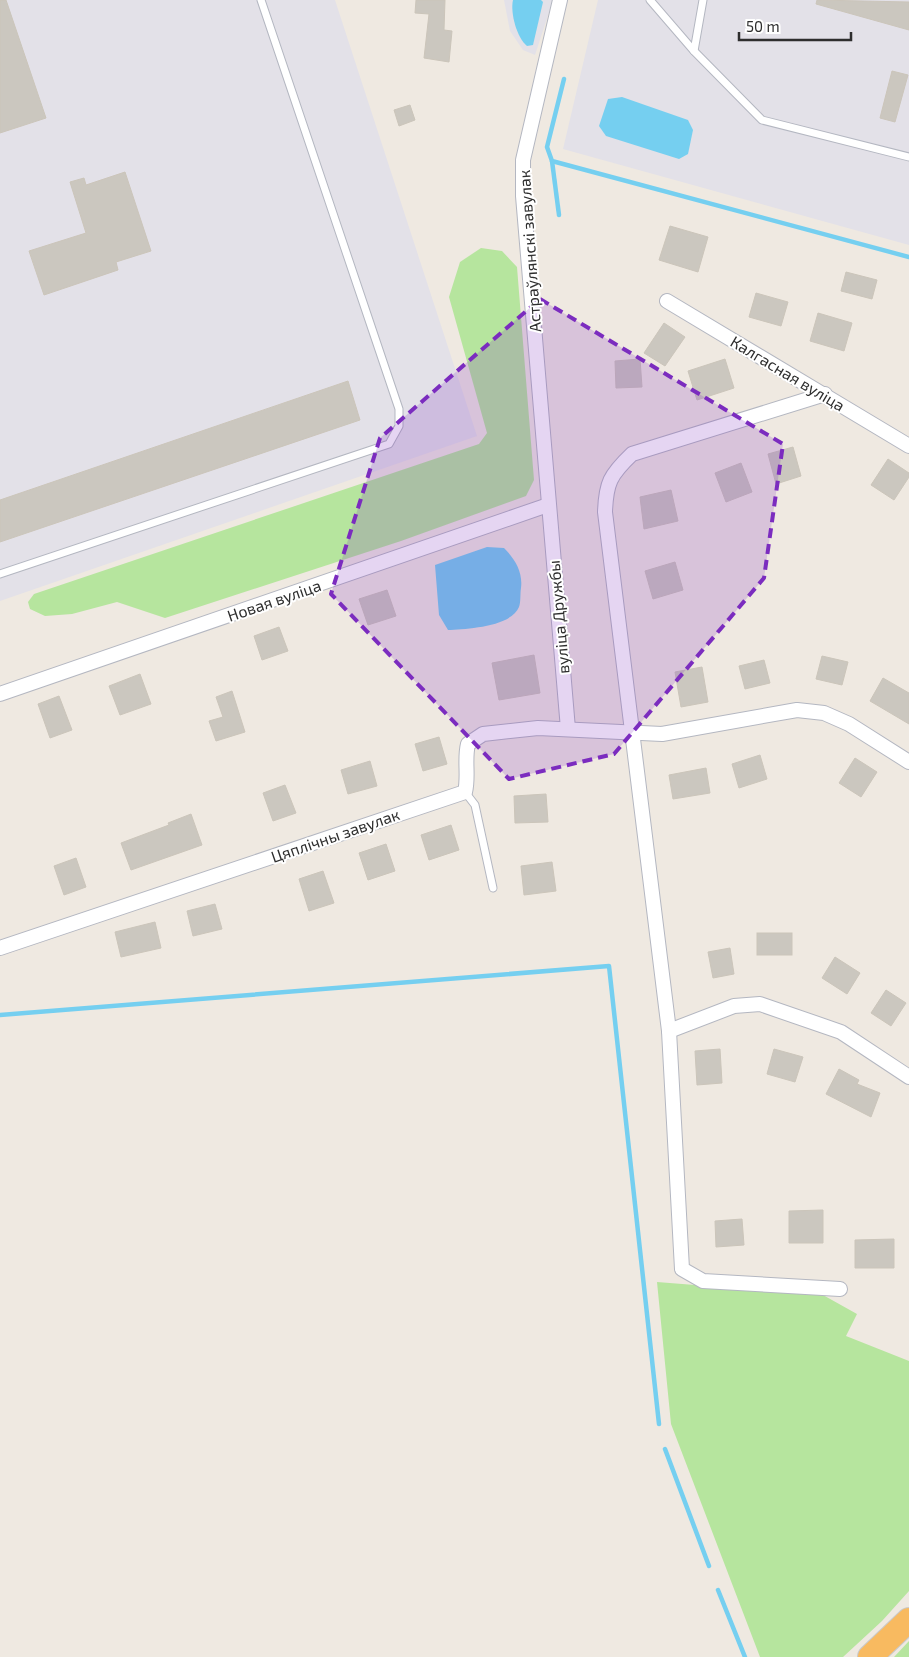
<svg xmlns="http://www.w3.org/2000/svg" width="909" height="1657" viewBox="0 0 909 1657" font-family="'Exo 2',sans-serif">
	<rect width="100%" height="100%" fill="#efe9e1"/>
	<g fill="#e3e1e8">
		<path d="M0,0H335L477,436L0,601Z"/>
		<path d="M504,0H553L535,55L523,50L510,31Z"/>
		<path d="M598,0H909V245L563,149Z"/>
	</g>
	<g fill="#b6e59e">
		<path d="M481,248L502,251L517,267L534,480L526,496L401,541L165,618L117,602L72,614L45,616L30,609L28,602L34,594L479,444L487,433L449,297L460,262Z"/>
		<path d="M657,1282L823,1295L857,1314L846,1336L909,1361V1591L882,1621L843,1657H760L671,1424Z"/>
		<path d="M909,1641V1657H894Z"/>
	</g>
	<g fill="#75cff0">
		<path d="M513,0H541L543,2L533,45L527,46C517,38 510,13 513,0Z"/>
		<path d="M622,97L688,120L693,130L688,154L679,159L606,136L599,126L608,99Z"/>
		<path d="M487,547L504,548C515,559 523,572 521,588C520,594 521,602 519,607C511,627 466,629 448,630L439,615L435,565Z"/>
	</g>
	<g fill="none" stroke-linecap="round" stroke-linejoin="round">
		<g stroke="#75cff0" stroke-width="4.5">
			<path d="M564,79L547,147L552,161L909,257"/>
			<path d="M552,161L559,215"/>
			<path d="M0,1015L609,966L659,1424"/>
			<path d="M665,1449L709,1566"/>
			<path d="M718,1590L745,1657"/>
		</g>
	</g>
	<g fill="#cbc7bf" stroke="#cbc5ba">
		<path d="M0,0H6L46,118L0,133Z"/>
		<path d="M416,0H445L444,30L452,31L449,62L424,58L429,14L415,13Z"/>
		<path d="M817,0L909,2V30L816,4Z"/>
		<path d="M892,71L908,75L895,122L880,118Z"/>
		<path d="M410,105L415,120L399,126L394,110Z"/>
		<path d="M125,172L151,251L116,262L118,270L44,295L29,251L86,233L70,182L84,178L86,185Z"/>
		<path d="M670,226L708,237L698,272L659,260Z"/>
		<path d="M846,272L877,280L872,299L841,291Z"/>
		<path d="M756,293L788,302L781,326L749,317Z"/>
		<path d="M818,313L852,323L844,351L810,341Z"/>
		<path d="M664,323L685,337L665,366L644,353Z"/>
		<path d="M640,359L642,387L616,388L615,361Z"/>
		<path d="M725,359L734,388L697,400L688,371Z"/>
		<path d="M348,381L360,420L0,542V500Z"/>
		<path d="M793,447L801,476L776,484L768,454Z"/>
		<path d="M888,459L909,473V477L894,500L871,485Z"/>
		<path d="M741,463L752,492L726,502L715,473Z"/>
		<path d="M671,490L678,521L644,529L640,497Z"/>
		<path d="M675,562L683,590L653,599L645,571Z"/>
		<path d="M387,590L396,616L368,625L359,599Z"/>
		<path d="M279,627L288,651L262,660L254,636Z"/>
		<path d="M534,655L540,693L499,700L492,663Z"/>
		<path d="M822,656L848,662L842,685L816,679Z"/>
		<path d="M764,660L770,683L745,689L739,666Z"/>
		<path d="M702,667L708,702L681,707L675,672Z"/>
		<path d="M140,674L151,704L120,715L109,686Z"/>
		<path d="M883,678L909,693V724L870,701Z"/>
		<path d="M232,691L245,732L216,741L209,721L223,717L216,697Z"/>
		<path d="M59,696L72,730L50,738L38,704Z"/>
		<path d="M439,737L447,764L423,771L415,744Z"/>
		<path d="M760,755L767,779L739,788L732,764Z"/>
		<path d="M855,758L877,772L861,797L839,783Z"/>
		<path d="M370,761L377,786L348,794L341,770Z"/>
		<path d="M706,768L710,793L673,799L669,775Z"/>
		<path d="M285,785L296,813L273,821L263,793Z"/>
		<path d="M546,794L548,822L515,823L514,796Z"/>
		<path d="M191,814L202,845L131,870L121,843L169,825L168,823Z"/>
		<path d="M451,825L459,850L429,860L421,835Z"/>
		<path d="M386,844L395,871L368,880L359,853Z"/>
		<path d="M76,858L86,887L64,895L54,866Z"/>
		<path d="M552,862L556,891L524,895L521,866Z"/>
		<path d="M323,871L334,903L309,911L299,879Z"/>
		<path d="M215,904L222,929L193,936L187,911Z"/>
		<path d="M155,922L161,948L121,957L115,932Z"/>
		<rect x="757" y="933" width="35" height="22"/>
		<path d="M730,948L734,974L713,978L708,952Z"/>
		<path d="M835,957L860,973L847,994L822,978Z"/>
		<path d="M886,990L906,1003L891,1026L871,1013Z"/>
		<path d="M720,1049L722,1083L697,1085L695,1051Z"/>
		<path d="M774,1049L803,1057L795,1082L767,1074Z"/>
		<path d="M839,1069L859,1080L857,1084L880,1093L871,1117L826,1094Z"/>
		<path d="M823,1210V1243H789V1211Z"/>
		<path d="M742,1219L744,1245L716,1247L715,1221Z"/>
		<path d="M894,1239V1268H855V1240Z"/>
	</g>
	<g fill="none" stroke-linecap="round" stroke-linejoin="round">
		<g stroke="#b4b7c1" stroke-width="9">
			<g id="service">
				<path d="M650,0L694,51L762,120L909,157"/>
				<path d="M694,51L703,0"/>
				<path d="M0,574L389,444L399,426V409L261,0"/>
				<path d="M465,792L475,805L493,888"/>
			</g>
		</g>
		<g stroke="#b4b7c1" stroke-width="16">
			<g id="minor">
				<path d="M560,0L523,160V196L568,729"/>
				<path d="M667,301L909,446"/>
				<path d="M825,394L632,454C610,475 606,483 605,512L669,1031L682,1269L703,1281L840,1289"/>
				<path d="M0,694L548,505"/>
				<path d="M0,948L465,792C469,776 464,760 468,744L483,734L538,728L662,734L797,710L824,713L849,724L909,762"/>
				<path d="M669,1031L734,1006L760,1004L841,1032L909,1077"/>
			</g>
		</g>
		<g stroke="#c9c9c9" stroke-width="26">
			<path id="trunk" d="M870,1657L909,1620"/>
		</g>
		<use href="#service" stroke="#fff" stroke-width="7"/>
		<use href="#minor" stroke="#fff" stroke-width="14"/>
		<use href="#trunk" stroke="#f8ba60" stroke-width="24"/>
	</g>
	<path fill="#7b2cbf" fill-opacity="0.2" stroke="#7b2cbf" stroke-width="4" stroke-dasharray="10 6" stroke-linejoin="round" d="M540,299L783,444L764,578L614,754L509,779L331,594L380,438Z"/>
	<g text-anchor="middle" dominant-baseline="central" stroke-width="4" stroke-linejoin="round" paint-order="stroke">
		<g font-size="16" fill="#2e2e2e" stroke="#fff">
			<text transform="translate(529 251) rotate(-94)">Астраўлянскі завулак</text>
			<text transform="translate(788 373) rotate(31)">Калгасная вуліца</text>
			<text transform="translate(274 600) rotate(-19)">Новая вуліца</text>
			<text transform="translate(558 617) rotate(-95)">вуліца Дружбы</text>
			<text transform="translate(335 835) rotate(-19)">Цяплічны завулак</text>
		</g>
	</g>
	<path d="M739 32v8h112v-8" fill="none" stroke="#2e2e2e" stroke-width="2.5"/>
	<text x="746" y="32" font-size="15" fill="#2e2e2e" stroke="#ffffff" stroke-width="4" paint-order="stroke">50 m</text>
</svg>
